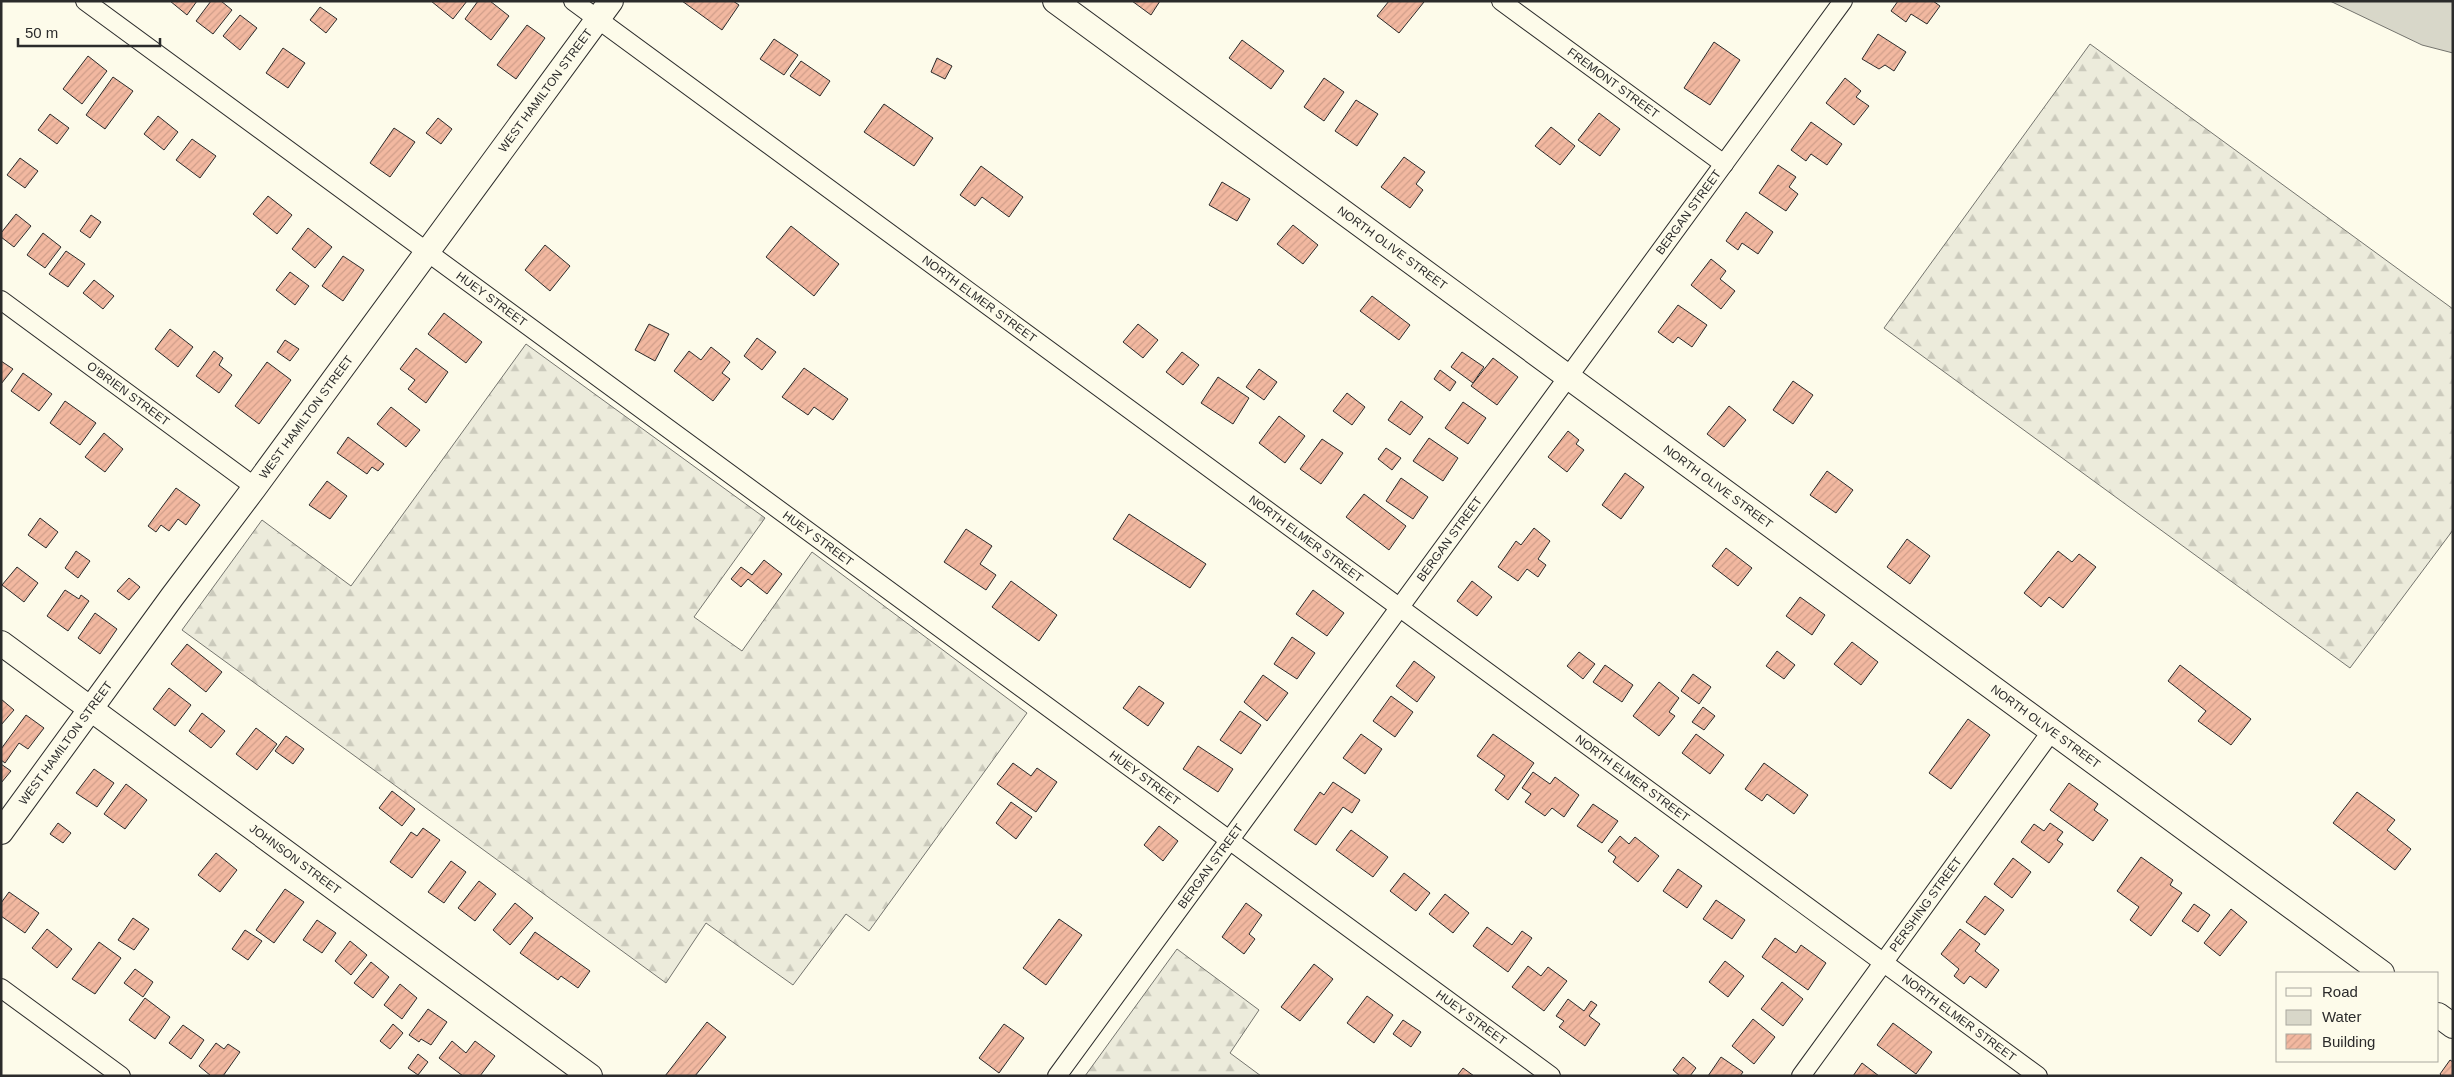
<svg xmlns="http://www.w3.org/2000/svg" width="2454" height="1077" viewBox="0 0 2454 1077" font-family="Helvetica,sans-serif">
	<defs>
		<pattern id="forest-firs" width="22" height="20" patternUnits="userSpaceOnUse" patternTransform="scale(1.25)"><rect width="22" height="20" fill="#ecebdb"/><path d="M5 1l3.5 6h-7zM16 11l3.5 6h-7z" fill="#cbcabc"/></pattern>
		<pattern id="building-hatch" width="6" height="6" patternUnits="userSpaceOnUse" patternTransform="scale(1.25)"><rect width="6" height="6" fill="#f2b8a0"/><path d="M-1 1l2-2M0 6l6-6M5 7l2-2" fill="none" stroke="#d09e8a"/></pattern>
	</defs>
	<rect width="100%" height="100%" fill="#fdfbea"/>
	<g fill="url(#forest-firs)" stroke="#74746e">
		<path d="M2090,44L2453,309V530L2350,668L1884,328Z"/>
		<path d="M526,344L765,518L694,617L742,651L812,552L1027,713L869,931L846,914L793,985L706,923L666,983L182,630L262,520L351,586Z"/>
		<path d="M1177,949L1259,1010L1230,1053L1261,1076H1085Z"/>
	</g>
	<path fill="#d8d7c9" stroke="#74746e" d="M2330,1H2453V53L2422,45Z"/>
	<g fill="url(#building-hatch)" stroke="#2b2b2b">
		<path d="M170,1H197L187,15Z"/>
		<path d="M211,1H221L232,10L213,34L196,21Z"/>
		<path d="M431,1H467L453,19Z"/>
		<path d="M478,1H490L509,16L491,40L465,19Z"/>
		<path d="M682,1H733L739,5L722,30Z"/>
		<path d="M1132,1H1160L1151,15Z"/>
		<path d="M1389,1H1422L1424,2L1399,33L1377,16Z"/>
		<path d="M1898,1H1933L1940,6L1927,24L1911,14L1906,22L1891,11Z"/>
		<path d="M320,7L337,19L326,33L310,20Z"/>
		<path d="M240,15L257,28L240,50L223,36Z"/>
		<path d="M527,25L545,38L516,79L497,65Z"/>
		<path d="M1878,34L1906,52L1894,71L1885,65L1879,69L1862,59Z"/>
		<path d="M774,39L798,55L784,75L760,59Z"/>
		<path d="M1242,40L1284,71L1271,89L1229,58Z"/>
		<path d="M1714,42L1740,60L1710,105L1684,88Z"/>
		<path d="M283,48L305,63L288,88L266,73Z"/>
		<path d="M88,56L107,71L82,104L63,89Z"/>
		<path d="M937,58L952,66L945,79L931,72Z"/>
		<path d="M801,61L830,81L820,96L790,76Z"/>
		<path d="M113,77L133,91L105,129L86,115Z"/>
		<path d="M1324,78L1344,92L1324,121L1304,107Z"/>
		<path d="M1845,78L1861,91L1856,97L1869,106L1854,125L1826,103Z"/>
		<path d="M1356,100L1378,114L1357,146L1335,131Z"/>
		<path d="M884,104L933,138L914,166L864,132Z"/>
		<path d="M1599,113L1620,129L1600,156L1578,140Z"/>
		<path d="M50,114L69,128L57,144L38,130Z"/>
		<path d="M158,116L178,132L164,150L144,134Z"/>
		<path d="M438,118L452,129L441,144L426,133Z"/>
		<path d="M1811,122L1842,144L1827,165L1811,154L1806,161L1791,150Z"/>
		<path d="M1551,127L1575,146L1560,165L1535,146Z"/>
		<path d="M394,128L415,142L390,177L370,163Z"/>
		<path d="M192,139L216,156L200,178L176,160Z"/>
		<path d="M1404,157L1425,172L1416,184L1423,190L1410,208L1381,187Z"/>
		<path d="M20,158L38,171L25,188L7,175Z"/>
		<path d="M1778,165L1796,177L1789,187L1798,194L1786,211L1759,193Z"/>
		<path d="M981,166L1023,197L1009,217L982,197L975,206L960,195Z"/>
		<path d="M1222,182L1250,199L1237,221L1209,205Z"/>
		<path d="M268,196L292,215L277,234L253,214Z"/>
		<path d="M1746,212L1773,232L1758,254L1742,243L1738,250L1726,241Z"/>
		<path d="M16,214L31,226L14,247L1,237V233Z"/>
		<path d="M91,215L101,222L90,238L80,231Z"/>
		<path d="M1293,225L1318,245L1303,264L1277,244Z"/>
		<path d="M791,226L839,264L814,296L766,257Z"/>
		<path d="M308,228L332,247L315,268L292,249Z"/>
		<path d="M43,233L61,247L45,268L27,255Z"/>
		<path d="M545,245L570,266L550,291L525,270Z"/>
		<path d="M66,251L85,264L68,287L49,274Z"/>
		<path d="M343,256L364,270L343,301L322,286Z"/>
		<path d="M1711,259L1726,271L1720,279L1735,291L1721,309L1691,285Z"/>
		<path d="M290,272L309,286L295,305L276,290Z"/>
		<path d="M94,280L114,296L103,309L83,293Z"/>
		<path d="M1372,296L1410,325L1399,340L1360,311Z"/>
		<path d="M1678,305L1707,325L1692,347L1678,337L1673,343L1658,332Z"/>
		<path d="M444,313L482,342L466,363L428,334Z"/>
		<path d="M649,324L669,334L655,361L635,350Z"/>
		<path d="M1138,324L1158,340L1143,358L1123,342Z"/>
		<path d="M170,329L193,347L178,367L155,349Z"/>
		<path d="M757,338L776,352L762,370L744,356Z"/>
		<path d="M285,340L299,349L290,361L277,352Z"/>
		<path d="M711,347L730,362L722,373L730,379L713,401L674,371L689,351L701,360Z"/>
		<path d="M416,348L448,372L426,403L408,389L415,380L400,369Z"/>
		<path d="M214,351L223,358L219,365L232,375L219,393L196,376Z"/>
		<path d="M1182,352L1199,365L1183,385L1166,372Z"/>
		<path d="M1462,352L1484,367L1473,383L1451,367Z"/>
		<path d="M1493,358L1518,377L1497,405L1471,386Z"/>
		<path d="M1,361L13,369L1,384Z"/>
		<path d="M267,362L291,380L259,424L235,406Z"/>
		<path d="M804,368L848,399L833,420L814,407L808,415L782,397Z"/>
		<path d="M1259,369L1277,382L1264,400L1246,387Z"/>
		<path d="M1440,370L1456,382L1450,391L1434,379Z"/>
		<path d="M23,373L52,394L39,411L11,391Z"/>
		<path d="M1218,377L1249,398L1233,424L1201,403Z"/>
		<path d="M1793,381L1813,395L1793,424L1773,410Z"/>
		<path d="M1347,393L1365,407L1352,425L1333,411Z"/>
		<path d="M65,401L96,423L80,445L50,423Z"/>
		<path d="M1401,401L1423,417L1410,435L1388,420Z"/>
		<path d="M1463,402L1486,418L1468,444L1445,428Z"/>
		<path d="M1729,406L1746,420L1724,447L1707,434Z"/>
		<path d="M391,407L420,430L406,447L377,424Z"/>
		<path d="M1279,416L1305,436L1285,463L1259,443Z"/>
		<path d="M1568,431L1579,440L1576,444L1584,450L1567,472L1548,457Z"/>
		<path d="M104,433L123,449L105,472L85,457Z"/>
		<path d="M348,437L384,464L378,471L372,467L367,474L337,453Z"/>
		<path d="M1429,438L1458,458L1443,481L1413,461Z"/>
		<path d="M1322,439L1343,453L1321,484L1300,469Z"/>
		<path d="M1386,448L1401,458L1392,470L1378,459Z"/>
		<path d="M1827,471L1853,490L1836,513L1810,495Z"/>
		<path d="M1625,473L1644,487L1621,519L1602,505Z"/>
		<path d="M1401,478L1428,497L1413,519L1386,501Z"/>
		<path d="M327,481L347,496L330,519L309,505Z"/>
		<path d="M176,488L200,505L186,525L178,519L169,531L161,525L156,532L148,526Z"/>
		<path d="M1364,494L1406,526L1389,550L1346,517Z"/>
		<path d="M1129,514L1206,564L1190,588L1113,539Z"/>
		<path d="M40,518L58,532L46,548L28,535Z"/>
		<path d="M1534,528L1550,541L1538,559L1546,565L1538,577L1527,569L1518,581L1498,567L1516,541L1521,545Z"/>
		<path d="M966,529L992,546L980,564L996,575L986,590L944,562Z"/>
		<path d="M1907,539L1930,556L1910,584L1887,567Z"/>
		<path d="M1726,548L1752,568L1738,586L1712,566Z"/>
		<path d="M76,551L90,561L78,578L65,568Z"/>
		<path d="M2058,551L2072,562L2079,554L2096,567L2063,608L2049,597L2041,607L2024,593Z"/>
		<path d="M764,560L782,574L767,594L748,579L741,587L731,579L741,567L752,575Z"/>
		<path d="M17,567L38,583L24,602L2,585Z"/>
		<path d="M129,578L140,587L129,600L117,591Z"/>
		<path d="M1011,581L1057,615L1039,641L992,607Z"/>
		<path d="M1472,581L1492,597L1477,616L1457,601Z"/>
		<path d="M65,590L79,599L81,595L89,601L68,631L47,616Z"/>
		<path d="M1313,590L1344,613L1327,636L1296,614Z"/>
		<path d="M1800,597L1825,615L1812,635L1786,616Z"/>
		<path d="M95,613L117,629L100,654L78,638Z"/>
		<path d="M1292,637L1315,653L1297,679L1274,664Z"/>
		<path d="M1852,642L1878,662L1861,685L1834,664Z"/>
		<path d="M187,644L222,672L206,692L171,664Z"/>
		<path d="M1777,651L1795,665L1784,679L1766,666Z"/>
		<path d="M1579,652L1595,664L1583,679L1567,666Z"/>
		<path d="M1414,661L1435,677L1417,702L1396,686Z"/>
		<path d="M1605,665L1633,685L1622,702L1593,682Z"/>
		<path d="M2180,665L2251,719L2231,745L2198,721L2206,711L2168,681Z"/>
		<path d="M1693,674L1711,687L1699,704L1681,691Z"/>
		<path d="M1263,675L1288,693L1267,721L1244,702Z"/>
		<path d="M1659,682L1679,698L1669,712L1675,716L1659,736L1633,716Z"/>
		<path d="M1139,686L1164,703L1148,726L1123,708Z"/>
		<path d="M169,688L191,705L175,726L153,709Z"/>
		<path d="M1391,696L1413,712L1395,737L1373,721Z"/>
		<path d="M1,699L14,710L1,725Z"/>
		<path d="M1703,707L1715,716L1704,730L1692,722Z"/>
		<path d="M1240,711L1261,725L1241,754L1220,740Z"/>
		<path d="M202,713L225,731L211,748L189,731Z"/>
		<path d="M26,715L44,728L28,749L19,743L5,763L1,760V749Z"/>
		<path d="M1968,719L1990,735L1951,789L1929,773Z"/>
		<path d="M256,728L277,744L257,770L236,754Z"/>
		<path d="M1361,734L1382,749L1365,774L1343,758Z"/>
		<path d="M1493,734L1534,763L1508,800L1495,790L1505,776L1477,756Z"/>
		<path d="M1696,734L1724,755L1710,774L1682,753Z"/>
		<path d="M286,736L304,749L293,764L275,751Z"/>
		<path d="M1198,746L1233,769L1218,792L1183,769Z"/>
		<path d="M1013,763L1031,776L1037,768L1057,782L1036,812L997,784Z"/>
		<path d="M1764,763L1808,795L1794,814L1767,794L1762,801L1745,789Z"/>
		<path d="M1,764L11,771L1,783Z"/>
		<path d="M94,769L114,783L97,807L76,793Z"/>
		<path d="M1533,772L1550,784L1555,777L1579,795L1564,817L1552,808L1545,816L1525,802L1531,794L1522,788Z"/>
		<path d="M1333,782L1360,800L1352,813L1343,807L1316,845L1294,830L1320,792L1324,795Z"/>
		<path d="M2069,783L2098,804L2094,810L2108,820L2093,841L2050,810Z"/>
		<path d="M126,784L147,800L125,829L104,814Z"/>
		<path d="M392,791L415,809L402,826L379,808Z"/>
		<path d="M2357,792L2395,820L2387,830L2411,849L2395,870L2333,823Z"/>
		<path d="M1011,802L1032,817L1016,839L996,823Z"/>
		<path d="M1593,804L1618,821L1602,843L1577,826Z"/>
		<path d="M58,823L71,833L63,843L50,834Z"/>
		<path d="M2050,823L2063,832L2057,840L2063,844L2049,863L2021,842L2034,824L2044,831Z"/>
		<path d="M1159,826L1178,841L1163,861L1144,845Z"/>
		<path d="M423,828L440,840L412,878L390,862L411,832L417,836Z"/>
		<path d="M1351,830L1388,857L1373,877L1336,850Z"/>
		<path d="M1620,836L1629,844L1635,837L1659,856L1638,882L1613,862L1616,857L1608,851Z"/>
		<path d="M216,853L237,870L220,892L198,875Z"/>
		<path d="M2141,857L2173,880L2170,885L2182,893L2151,936L2130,920L2139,907L2117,891Z"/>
		<path d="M2013,858L2031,872L2012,898L1994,884Z"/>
		<path d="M451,861L466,872L444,903L428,892Z"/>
		<path d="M1678,869L1702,886L1687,908L1663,891Z"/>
		<path d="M1404,873L1430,893L1416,911L1390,891Z"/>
		<path d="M479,881L496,894L475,921L458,908Z"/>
		<path d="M285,889L304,902L274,943L256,930Z"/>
		<path d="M9,892L39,913L25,933L1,916V903Z"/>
		<path d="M1445,894L1469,913L1453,933L1429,914Z"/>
		<path d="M1985,896L2004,910L1985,935L1966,922Z"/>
		<path d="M1716,900L1745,920L1732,939L1703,919Z"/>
		<path d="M515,903L533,918L510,945L493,930Z"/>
		<path d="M1246,903L1262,915L1249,934L1255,939L1244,954L1222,937Z"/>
		<path d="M2194,904L2210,915L2198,932L2182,921Z"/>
		<path d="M2231,909L2247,922L2220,956L2204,943Z"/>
		<path d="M133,918L149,929L134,950L118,940Z"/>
		<path d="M1059,919L1082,935L1046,985L1023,968Z"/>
		<path d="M317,920L336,933L322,953L303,940Z"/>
		<path d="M1487,927L1512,945L1522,931L1532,938L1508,972L1473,946Z"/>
		<path d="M47,929L72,949L57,968L32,948Z"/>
		<path d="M1960,929L1980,944L1975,951L1999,970L1986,988L1970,976L1964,984L1954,976L1959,969L1941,954Z"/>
		<path d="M245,930L262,941L248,960L232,949Z"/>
		<path d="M535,932L590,971L578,988L561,976L558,980L520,953Z"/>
		<path d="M1775,938L1796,953L1801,945L1826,963L1808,990L1762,957Z"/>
		<path d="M350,941L367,955L351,975L335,961Z"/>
		<path d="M99,942L121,958L95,994L72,979Z"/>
		<path d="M1725,961L1744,976L1728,997L1709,982Z"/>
		<path d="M371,962L389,977L373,998L354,983Z"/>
		<path d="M1314,964L1333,979L1300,1021L1281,1007Z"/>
		<path d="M1528,966L1541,976L1548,967L1567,981L1544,1011L1512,987Z"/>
		<path d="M135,969L153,982L143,997L124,983Z"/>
		<path d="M1782,982L1803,999L1783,1026L1761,1009Z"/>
		<path d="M400,984L417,998L402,1019L384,1005Z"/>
		<path d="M1367,996L1393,1015L1374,1043L1347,1023Z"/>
		<path d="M145,998L170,1017L155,1039L129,1020Z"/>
		<path d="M1568,999L1584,1011L1591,1001L1597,1005L1589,1016L1600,1024L1585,1046L1559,1027L1564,1021L1556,1016Z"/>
		<path d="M428,1009L447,1022L431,1045L421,1039L419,1042L409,1035Z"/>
		<path d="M1753,1019L1775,1037L1754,1064L1732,1046Z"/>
		<path d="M1403,1020L1421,1032L1411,1047L1393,1034Z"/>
		<path d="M707,1022L726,1037L695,1076H665Z"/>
		<path d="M1893,1023L1932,1052L1916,1074L1877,1045Z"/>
		<path d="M393,1024L403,1033L390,1049L380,1041Z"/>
		<path d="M1004,1024L1024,1038L999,1073L979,1058Z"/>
		<path d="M183,1025L204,1040L191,1059L169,1043Z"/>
		<path d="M452,1041L466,1053L475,1041L495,1056L480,1076H463L439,1058Z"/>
		<path d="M216,1043L224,1049L228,1044L240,1052L223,1076H211L199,1066Z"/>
		<path d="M418,1054L428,1062L418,1075L408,1068Z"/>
		<path d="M1683,1057L1696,1068L1690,1076H1680L1673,1070Z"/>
		<path d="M1721,1057L1743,1072L1740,1076H1708Z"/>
		<path d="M2450,1060L2453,1062V1076H2442L2440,1074Z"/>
		<path d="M1862,1063L1879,1076H1853Z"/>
		<path d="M1463,1068L1474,1076H1457Z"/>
	</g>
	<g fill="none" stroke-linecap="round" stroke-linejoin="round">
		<g stroke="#2b2b2b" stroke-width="20">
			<g id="street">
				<path id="s1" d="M85,1L1551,1076"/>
				<path id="s2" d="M573,1L2038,1076"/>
				<path id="s3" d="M1501,1L1724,164"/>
				<path id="s4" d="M1,300L255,487"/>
				<path d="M1,988L121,1076"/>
				<path id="s5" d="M1057,1076L1843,1"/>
				<path id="s6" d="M1801,1076L2051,732"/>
			</g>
		</g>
		<g stroke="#2b2b2b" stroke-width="26">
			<g id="secondary">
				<path id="s7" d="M1055,1L2382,973"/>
				<path id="s8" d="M1,643L590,1076"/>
				<path id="s9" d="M1,832L172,597L255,487L611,1"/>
				<path d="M2438,1015L2453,1026"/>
			</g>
		</g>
		<use href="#street" stroke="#fdfbea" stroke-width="18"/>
		<use href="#secondary" stroke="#fdfbea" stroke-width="24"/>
	</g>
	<g text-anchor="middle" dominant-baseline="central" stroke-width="4" stroke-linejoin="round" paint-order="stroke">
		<g font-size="12" fill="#2b2b2b" stroke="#fdfbea">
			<text stroke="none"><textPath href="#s3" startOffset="139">FREMONT STREET</textPath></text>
			<text stroke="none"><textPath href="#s9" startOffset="920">WEST HAMILTON STREET</textPath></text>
			<text stroke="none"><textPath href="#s5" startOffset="1070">BERGAN STREET</textPath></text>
			<text stroke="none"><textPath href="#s7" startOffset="418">NORTH OLIVE STREET</textPath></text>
			<text stroke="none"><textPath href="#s1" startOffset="504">HUEY STREET</textPath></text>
			<text stroke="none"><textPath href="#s2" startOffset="504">NORTH ELMER STREET</textPath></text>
			<text stroke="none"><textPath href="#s4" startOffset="158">O'BRIEN STREET</textPath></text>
			<text stroke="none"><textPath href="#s9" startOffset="515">WEST HAMILTON STREET</textPath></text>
			<text stroke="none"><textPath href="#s7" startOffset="822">NORTH OLIVE STREET</textPath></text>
			<text stroke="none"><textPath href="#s1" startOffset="909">HUEY STREET</textPath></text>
			<text stroke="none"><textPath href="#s5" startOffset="665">BERGAN STREET</textPath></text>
			<text stroke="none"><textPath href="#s2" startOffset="909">NORTH ELMER STREET</textPath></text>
			<text stroke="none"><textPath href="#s7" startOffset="1228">NORTH OLIVE STREET</textPath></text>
			<text stroke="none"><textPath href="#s9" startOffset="110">WEST HAMILTON STREET</textPath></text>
			<text stroke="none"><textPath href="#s1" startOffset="1314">HUEY STREET</textPath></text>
			<text stroke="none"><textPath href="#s2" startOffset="1314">NORTH ELMER STREET</textPath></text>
			<text stroke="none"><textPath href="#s8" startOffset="365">JOHNSON STREET</textPath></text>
			<text stroke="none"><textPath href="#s5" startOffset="260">BERGAN STREET</textPath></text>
			<text stroke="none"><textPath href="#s6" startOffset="212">PERSHING STREET</textPath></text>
			<text stroke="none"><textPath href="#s1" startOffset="1719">HUEY STREET</textPath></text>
			<text stroke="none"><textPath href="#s2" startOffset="1719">NORTH ELMER STREET</textPath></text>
		</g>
	</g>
	<rect width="2454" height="1077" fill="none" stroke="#2b2b2b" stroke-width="5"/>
	<rect x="2276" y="972" width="162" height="90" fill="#fdfbea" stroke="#a9a89e"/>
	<rect x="2286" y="988" width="25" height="8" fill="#fdfbea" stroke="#a9a89e"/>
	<text x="2322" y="997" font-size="15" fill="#2b2b2b">Road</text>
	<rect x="2286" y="1010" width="25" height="15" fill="#d8d7c9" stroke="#a9a89e"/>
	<text x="2322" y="1022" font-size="15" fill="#2b2b2b">Water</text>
	<rect x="2286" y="1034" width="25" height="15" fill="url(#building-hatch)" stroke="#a9a89e"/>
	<text x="2322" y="1047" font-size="15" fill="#2b2b2b">Building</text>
	<path d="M18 38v8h142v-8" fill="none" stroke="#2b2b2b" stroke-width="2.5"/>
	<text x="25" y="38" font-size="15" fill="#2b2b2b" stroke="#fdfbea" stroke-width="4" paint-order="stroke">50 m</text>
</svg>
